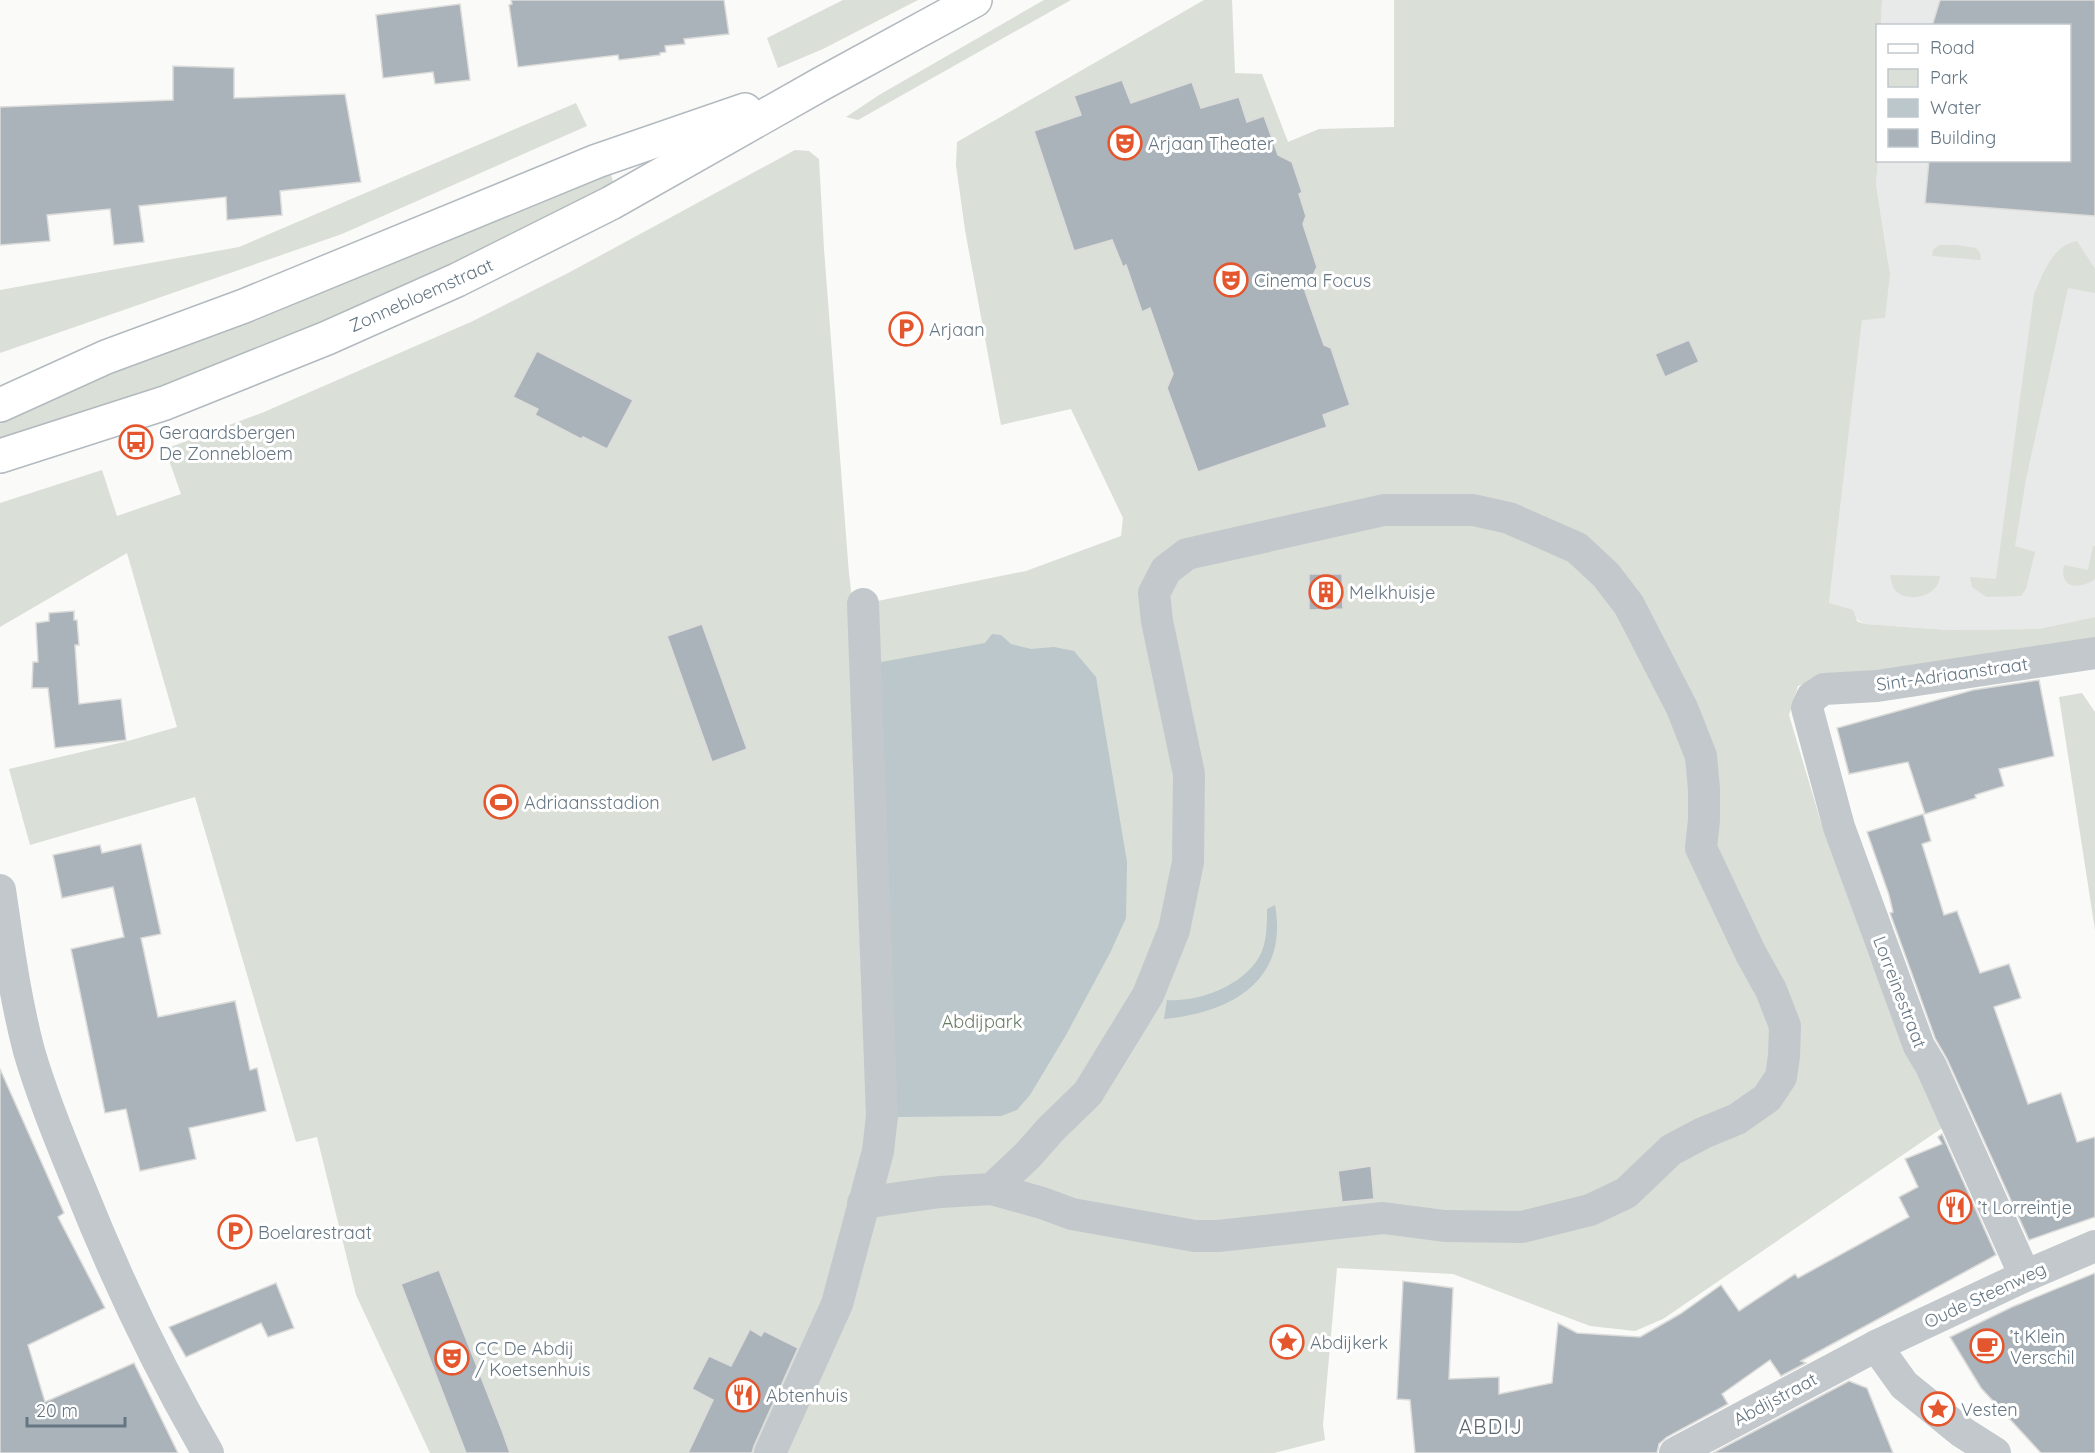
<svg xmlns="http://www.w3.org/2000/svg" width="2095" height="1453" viewBox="0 0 2095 1453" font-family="Quicksand,sans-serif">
	<rect width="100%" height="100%" fill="#fafaf8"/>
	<path fill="#e8e9e9" d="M1882,0H2095V617L2038,629L1948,630L1865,624L1829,603L1862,319L1885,318L1888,260L1876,184L1878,161L2070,160V26L1881,25Z"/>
	<g fill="#dadfd7">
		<path d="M843,0H918L823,49L778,68L767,38Z"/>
		<path d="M1044,0H1071L858,120L846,117L879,95Z"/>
		<path d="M1204,0H1232L1235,73L1262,74L1288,142L1319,129L1394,127V0H1882L1881,25L1878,26V161L1876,184L1890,274L1885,318L1862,320L1829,603L1853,610L1857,621L1865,624L1948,630L2038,629L2095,617V647L1822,679L1798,686L1789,715L1820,819L1870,959L1945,1126L1663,1319L1635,1331L1590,1326L1453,1274L1337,1268L1323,1425L1325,1440L1274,1453H430L356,1295L317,1137L296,1142L195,797L30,845L9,769L128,741L177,727L127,553L0,627V503L102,470L117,516L181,494L165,449L264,412L473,321L570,272L795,150L809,151L819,159L824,249L849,574L853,606L1026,571L1121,536L1123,518L1071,409L1001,425L965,230L956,165L957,142Z"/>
		<path d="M576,103L587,126L342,234L0,353V290L239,247Z"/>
		<path d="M603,172L611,175L614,184L608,193L183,387L0,443V418Z"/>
		<path d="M2077,241L2095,269V293L2068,288L2026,479L2015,546L2035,552L2026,589L2021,596L1986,597L1972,587L1970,577L1996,579L2034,294C2044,272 2052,246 2077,241Z"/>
		<path d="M1939,245H1956L1976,248L1980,253L1981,260L1932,256L1933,250Z"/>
		<path d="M2093,546H2095V579C2079,590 2059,589 2064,565L2088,570Z"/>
		<path d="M1890,575L1940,576C1939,596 1907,605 1894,589C1892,586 1891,579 1890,575Z"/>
		<path d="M2082,693L2095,712V930L2059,697Z"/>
	</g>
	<g fill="#bbc7cb">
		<path d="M992,634L1001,635L1011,644L1031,649L1054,647L1074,651L1096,677L1127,862L1126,918L1110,953L1066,1035L1030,1095L1017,1110L1001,1116L897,1117L876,663L985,643Z"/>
		<path d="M1275,905C1289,981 1231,1013 1164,1019L1167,1000C1198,1002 1240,987 1258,959C1267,945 1267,926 1267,909Z"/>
	</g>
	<g fill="#aab3b9" stroke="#dcdcda" stroke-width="1.5">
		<path d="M511,0H724L729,34L684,39L685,44L665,46L666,52L660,53V55L619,60L618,55L518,67L509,5L512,4Z"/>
		<path d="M1940,0H2095V216L1925,203L1929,160H2070V26H1932Z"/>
		<path d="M460,4L470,80L435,84L433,72L383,78L376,15Z"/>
		<path d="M173,66L234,68V98L345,94L361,182L280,191L282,215L227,220L226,197L139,206L144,242L114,245L110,209L47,215L50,241L0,245V107L173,100Z"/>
		<path d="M1122,80L1131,103L1192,82L1201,108L1239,97L1247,122L1264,116L1278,155L1292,162L1302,192L1299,194L1306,216L1303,224L1317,267L1305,291L1324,345L1331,348L1350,405L1323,415L1327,427L1198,472L1167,388L1173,374L1150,308L1142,312L1126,265L1123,267L1112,240L1074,251L1034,131L1081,115L1074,96Z"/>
		<path d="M1689,340L1699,362L1665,377L1655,354Z"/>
		<path d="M537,351L633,400L607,449L583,437L581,439L535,415L538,409L513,397Z"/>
		<path d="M1309,574H1342L1343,609L1309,610Z"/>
		<path d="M74,611V620H77L79,645H75L79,704L121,699L126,740L55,748L48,688H32L33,662H38L36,623L49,621V613Z"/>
		<path d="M702,624L747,749L712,762L667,636Z"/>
		<path d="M2039,680L2054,756L1999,769L2004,786L1975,795L1976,798L1925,814L1908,762L1849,774L1837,728L1973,690Z"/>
		<path d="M1923,814L1931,841L1922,844L1944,915L1957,911L1980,973L2009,964L2021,998L1994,1007L2028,1104L2061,1093L2077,1142L2095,1137V1217L2029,1240L1947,1059L1935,1038L1890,913L1893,912L1889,895L1867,832Z"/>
		<path d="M141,844L161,934L141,938L158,1017L235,1001L250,1070L257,1068L266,1111L189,1128L196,1159L140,1171L126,1109L105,1113L71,949L124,937L113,887L62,898L53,855L100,845L102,853Z"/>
		<path d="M0,1069L64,1213L58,1217L105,1308L28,1345L45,1402L134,1363L178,1453H0Z"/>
		<path d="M1942,1134L1996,1255L1801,1361L1806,1363L1781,1376L1770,1360L1722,1394L1728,1404L1667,1437L1659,1444L1657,1453H1415L1410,1400L1397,1399L1403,1281L1453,1288L1449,1379L1499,1377V1394L1552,1383L1558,1323L1577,1333L1640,1337L1680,1314L1721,1285L1739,1311L1795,1274L1798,1278L1909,1217L1899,1197L1918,1187L1905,1159L1942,1144L1938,1137Z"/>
		<path d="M1371,1166L1374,1199L1342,1202L1338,1171Z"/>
		<path d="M439,1270L503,1433L510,1453H466L401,1284Z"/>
		<path d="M2095,1273V1453H2041L1981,1388L1950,1337L2012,1307Z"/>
		<path d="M276,1283L294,1328L268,1337L261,1323L186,1357L169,1327Z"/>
		<path d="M750,1329L761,1336L764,1331L798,1348L754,1446L752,1453H688L713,1400L692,1389L709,1356L731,1366Z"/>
		<path d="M1849,1381L1867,1388L1893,1453H1713Z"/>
	</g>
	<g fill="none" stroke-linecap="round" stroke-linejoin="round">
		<g stroke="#b3babf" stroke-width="36">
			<g id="secondary">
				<path d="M0,405L106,357L244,306L597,161L745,110"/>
				<path d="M0,456L165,403L327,338L457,280L611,203L821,84L975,0"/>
			</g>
		</g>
		<g stroke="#c3c8cc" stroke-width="32">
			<path d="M0,890C8,944 15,998 29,1051C42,1096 60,1140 78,1183C115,1276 158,1367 208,1453"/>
			<path d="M863,1203L940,1192L992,1189L1042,1203L1072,1214L1195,1236H1218L1383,1218L1445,1226L1522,1227L1590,1210L1626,1193L1671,1150L1703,1133L1737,1119L1767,1098L1781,1077L1784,1056L1785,1026L1771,990L1751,954L1701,848L1704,820V789L1701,756L1682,708L1629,605L1606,575L1577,548L1509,518L1473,510H1384L1187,554L1166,570L1154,593L1157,621L1189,774L1188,862L1174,930L1148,995L1088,1093L1051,1129L1027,1156L992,1189"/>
			<path d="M2025,1276L1931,1066L1919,1046L1839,827L1807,708L1812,697L1824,689L1877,686L2095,653"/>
			<path d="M1876,1346L1904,1385L1962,1432L1995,1453"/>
			<path d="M770,1453L837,1304L878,1151L882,1116L863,604"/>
			<path d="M1675,1453L1876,1346L2025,1276L2095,1246"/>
		</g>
		<use href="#secondary" stroke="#fff" stroke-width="33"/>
	</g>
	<defs>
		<g id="theatre-ring" transform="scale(1.725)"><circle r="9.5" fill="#fff" stroke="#e4572e" stroke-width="1.5"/><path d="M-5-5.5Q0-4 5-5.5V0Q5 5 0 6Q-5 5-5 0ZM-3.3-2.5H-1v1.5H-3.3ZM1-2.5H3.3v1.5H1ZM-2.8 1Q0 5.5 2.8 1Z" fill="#e4572e"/></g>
		<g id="parking-ring" transform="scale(1.725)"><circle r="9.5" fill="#fff" stroke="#e4572e" stroke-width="1.5"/><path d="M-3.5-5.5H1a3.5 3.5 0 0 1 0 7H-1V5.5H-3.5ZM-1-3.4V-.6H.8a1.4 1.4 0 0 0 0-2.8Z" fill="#e4572e"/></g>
		<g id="bus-ring" transform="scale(1.725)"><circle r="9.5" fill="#fff" stroke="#e4572e" stroke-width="1.5"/><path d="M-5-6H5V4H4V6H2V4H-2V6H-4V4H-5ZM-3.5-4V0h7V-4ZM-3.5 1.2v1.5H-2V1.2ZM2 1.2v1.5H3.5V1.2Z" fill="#e4572e"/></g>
		<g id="building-ring" transform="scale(1.725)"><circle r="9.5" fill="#fff" stroke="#e4572e" stroke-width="1.5"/><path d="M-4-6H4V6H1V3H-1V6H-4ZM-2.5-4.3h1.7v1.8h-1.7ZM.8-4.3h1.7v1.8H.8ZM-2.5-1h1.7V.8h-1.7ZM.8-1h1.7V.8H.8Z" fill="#e4572e"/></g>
		<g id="stadium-ring" transform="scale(1.725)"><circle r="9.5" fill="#fff" stroke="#e4572e" stroke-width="1.5"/><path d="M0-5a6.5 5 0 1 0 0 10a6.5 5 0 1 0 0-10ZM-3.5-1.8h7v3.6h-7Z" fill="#e4572e"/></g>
		<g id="restaurant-ring" transform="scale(1.725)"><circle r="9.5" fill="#fff" stroke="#e4572e" stroke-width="1.5"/><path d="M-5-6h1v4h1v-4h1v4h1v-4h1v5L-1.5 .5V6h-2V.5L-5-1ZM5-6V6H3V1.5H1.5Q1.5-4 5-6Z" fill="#e4572e"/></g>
		<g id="sight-ring" transform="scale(1.725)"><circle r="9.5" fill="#fff" stroke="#e4572e" stroke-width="1.5"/><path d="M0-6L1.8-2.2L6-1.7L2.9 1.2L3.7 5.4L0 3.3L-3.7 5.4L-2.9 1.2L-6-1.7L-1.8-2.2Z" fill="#e4572e"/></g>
		<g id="cafe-ring" transform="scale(1.725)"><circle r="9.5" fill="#fff" stroke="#e4572e" stroke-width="1.5"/><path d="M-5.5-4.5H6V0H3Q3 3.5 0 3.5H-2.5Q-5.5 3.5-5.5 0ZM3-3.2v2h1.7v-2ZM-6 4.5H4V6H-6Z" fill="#e4572e"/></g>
	</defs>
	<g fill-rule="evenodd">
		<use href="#theatre-ring" x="1125" y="143"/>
		<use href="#theatre-ring" x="1231" y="280"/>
		<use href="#parking-ring" x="906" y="329"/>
		<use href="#bus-ring" x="136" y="442"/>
		<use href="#building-ring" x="1326" y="592"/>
		<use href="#stadium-ring" x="501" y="802"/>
		<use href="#restaurant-ring" x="1955" y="1207"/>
		<use href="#parking-ring" x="235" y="1232"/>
		<use href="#sight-ring" x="1287" y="1342"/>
		<use href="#cafe-ring" x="1987" y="1346"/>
		<use href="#theatre-ring" x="452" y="1358"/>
		<use href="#restaurant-ring" x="743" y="1395"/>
		<use href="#sight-ring" x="1938" y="1409"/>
	</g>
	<g text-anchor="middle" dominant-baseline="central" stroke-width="6" stroke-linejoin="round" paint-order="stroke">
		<g font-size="18" fill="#657683" stroke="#fff" text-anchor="start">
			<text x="1148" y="143">Arjaan Theater</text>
			<text x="1254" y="280">Cinema Focus</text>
			<text x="929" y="329">Arjaan</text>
			<text x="159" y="432">Geraardsbergen<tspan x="159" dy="21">De Zonnebloem</tspan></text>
			<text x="1349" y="592">Melkhuisje</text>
			<text x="524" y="802">Adriaansstadion</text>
			<text x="1978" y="1207">’t Lorreintje</text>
			<text x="258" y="1232">Boelarestraat</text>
			<text x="2010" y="1336">’t Klein<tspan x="2010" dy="21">Verschil</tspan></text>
			<text x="1310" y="1342">Abdijkerk</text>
			<text x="475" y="1348">CC De Abdij<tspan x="475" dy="21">/ Koetsenhuis</tspan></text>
			<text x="766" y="1395">Abtenhuis</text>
			<text x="1961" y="1409">Vesten</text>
		</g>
		<g font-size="18" fill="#657683" stroke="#fff">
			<text transform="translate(421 295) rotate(-24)">Zonnebloemstraat</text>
			<text transform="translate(1952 674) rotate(-8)">Sint-Adriaanstraat</text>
			<text transform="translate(1900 992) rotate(69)">Lorreinestraat</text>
			<text transform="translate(1985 1295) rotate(-25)">Oude Steenweg</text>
			<text transform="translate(1775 1399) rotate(-28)">Abdijstraat</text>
		</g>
		<g font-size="18" fill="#687a64" stroke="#fff">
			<text x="982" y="1021">Abdijpark</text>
		</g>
		<g font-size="20" letter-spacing="1.5" fill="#57646e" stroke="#fff">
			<text x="1491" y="1426">ABDIJ</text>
		</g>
	</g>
	<rect x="1876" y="24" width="195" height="138" fill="#ffffff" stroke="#c1c8cd" stroke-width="1.5"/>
	<rect x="1888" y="44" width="30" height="9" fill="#ffffff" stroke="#c1c8cd" stroke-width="1.5"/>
	<text x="1930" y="54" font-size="18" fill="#657683">Road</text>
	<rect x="1888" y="69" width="30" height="18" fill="#dadfd7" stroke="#c1c8cd" stroke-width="1.5"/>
	<text x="1930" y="84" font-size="18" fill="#657683">Park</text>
	<rect x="1888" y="99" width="30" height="18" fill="#bbc7cb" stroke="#c1c8cd" stroke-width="1.5"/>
	<text x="1930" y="114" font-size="18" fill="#657683">Water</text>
	<rect x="1888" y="129" width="30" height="18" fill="#aab3b9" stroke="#c1c8cd" stroke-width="1.5"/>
	<text x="1930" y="144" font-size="18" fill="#657683">Building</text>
	<path d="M27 1417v9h98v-9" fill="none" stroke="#657683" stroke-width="3"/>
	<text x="36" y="1417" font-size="18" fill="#657683" stroke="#ffffff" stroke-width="4.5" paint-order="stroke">20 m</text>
</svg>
